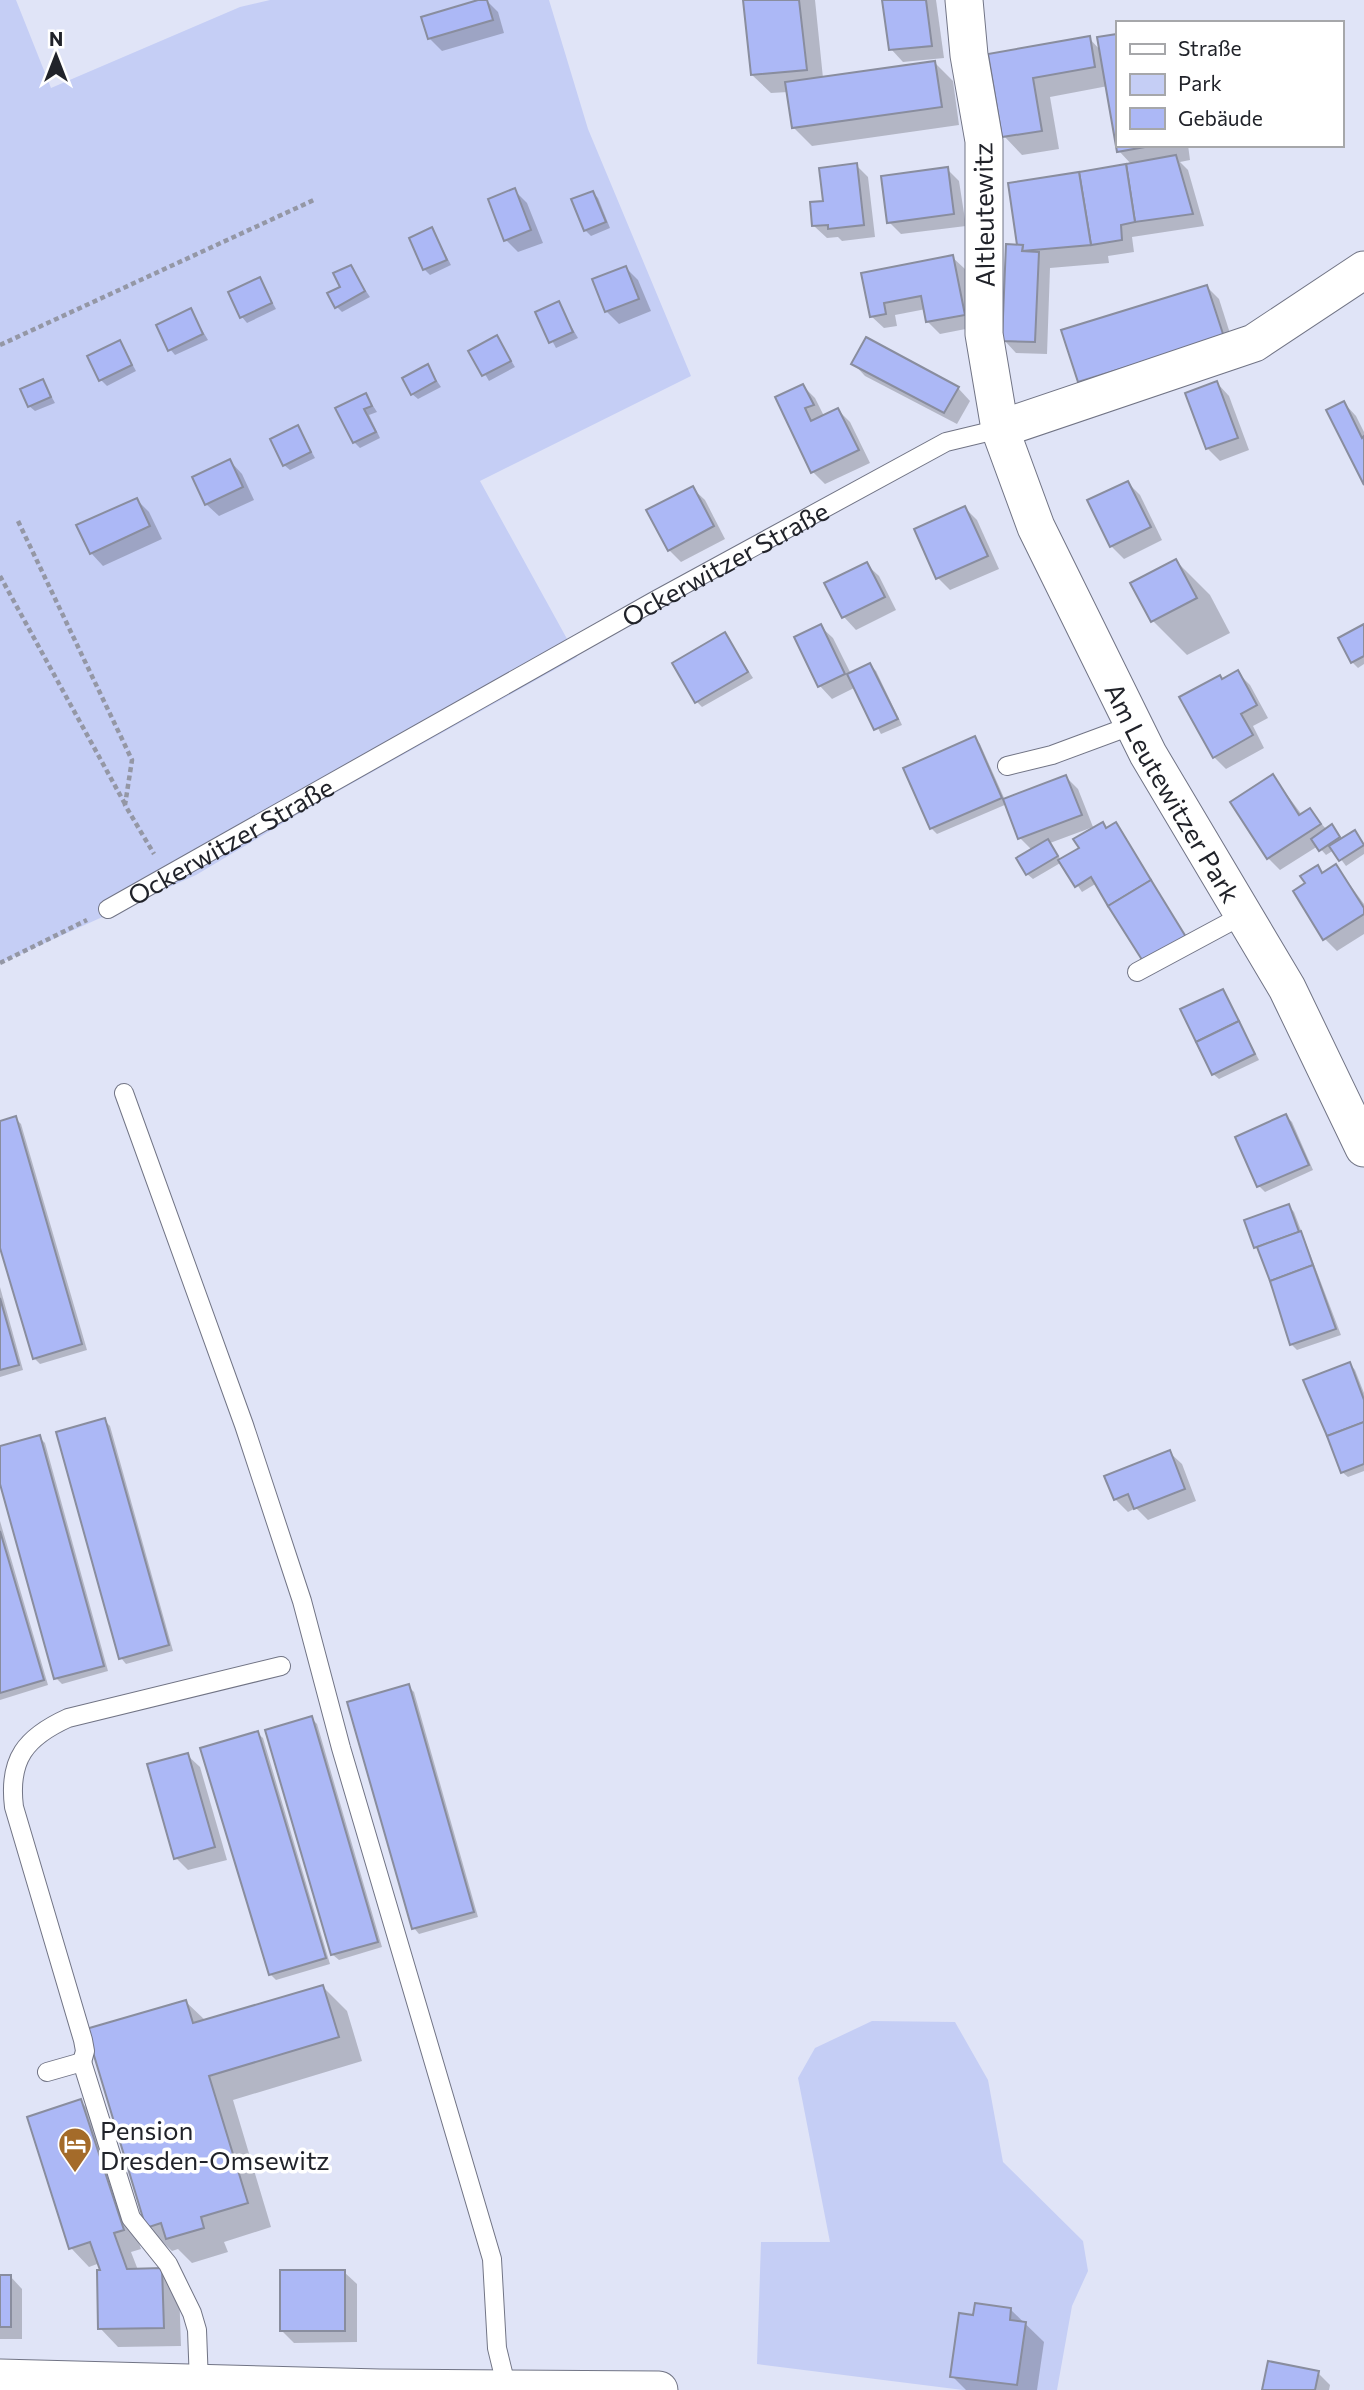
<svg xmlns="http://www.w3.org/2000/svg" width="1364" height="2390" viewBox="0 0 1364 2390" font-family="Commissioner,sans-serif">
	<rect width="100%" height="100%" fill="#e0e4f7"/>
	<g fill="#c5cef5">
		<path d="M0,0H16L51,88L240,7L270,0H549L588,129L691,376L480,481L577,657L310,807L196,875L0,963Z"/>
		<path d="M872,2021L955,2022L988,2080L1003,2162L1083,2241L1088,2271L1072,2306L1057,2390H963L757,2364L761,2242H830L798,2078L815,2048Z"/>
	</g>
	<g fill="#0003">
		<path d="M486,0L498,12L504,33L442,51L429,38Z"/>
		<path d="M744,0H815L823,78L934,62L953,81L959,125L812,146L794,128L788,92L771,93L752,75Z"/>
		<path d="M884,0H936L944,58L903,62L891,49Z"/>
		<path d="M1117,35V141L1108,86L1050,97L1059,149L1022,155L1004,136L990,55L1089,38L1101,51L1099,38Z"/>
		<path d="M1118,145H1188L1190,160L1180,162L1188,170L1204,226L1132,237L1134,252L1108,256L1109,263L1050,268L1047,354L1016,353L1004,340L1019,246L1132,165L1119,151Z"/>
		<path d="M856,165L868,177L875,237L842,241L838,237L827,238L814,226L825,202Z"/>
		<path d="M947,169L959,181L966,226L901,234L889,222Z"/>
		<path d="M515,191L527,203L543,243L518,252L506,240Z"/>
		<path d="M593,193L598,198L610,228L591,236L585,230Z"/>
		<path d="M432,229L451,265L430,275L424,269Z"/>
		<path d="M952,257L965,269L976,327L940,334L928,322L926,309L895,315L897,326L884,328L871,316L863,275Z"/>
		<path d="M350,267L370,297L342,312L336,306Z"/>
		<path d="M626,268L638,280L651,311L619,324L607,312L595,280Z"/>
		<path d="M259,279L276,309L247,323L242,317Z"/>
		<path d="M1207,287L1219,299L1235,349L1091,393L1079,381Z"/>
		<path d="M558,304L578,338L556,348L537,313Z"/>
		<path d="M190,310L208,340L175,355L170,349Z"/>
		<path d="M497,337L515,367L489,381L471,351Z"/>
		<path d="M120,342L136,371L107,386L101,380Z"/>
		<path d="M853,363L958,388L970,401L957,424L865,376Z"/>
		<path d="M427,366L441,387L418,399L412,394Z"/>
		<path d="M43,381L55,403L35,411L29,406Z"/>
		<path d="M1217,383L1229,396L1249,450L1220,461L1207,448Z"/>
		<path d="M803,386L815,398L824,416L838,410L850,422L870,463L825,484L813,472L778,398Z"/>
		<path d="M366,395L377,412L369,415L380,438L360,448L354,442Z"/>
		<path d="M1344,403L1356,416L1364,432V482Z"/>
		<path d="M298,427L315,458L290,470L284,465Z"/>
		<path d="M230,461L242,474L254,500L219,516L206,504Z"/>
		<path d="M1128,483L1140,495L1162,540L1124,559L1111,546Z"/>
		<path d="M692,488L705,500L725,539L681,562L669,550Z"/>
		<path d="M137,500L149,512L162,539L103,566L91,553Z"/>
		<path d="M965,508L977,520L999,569L950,590L938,578Z"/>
		<path d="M1176,561L1210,595L1230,633L1187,655L1153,621L1133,584Z"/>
		<path d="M866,564L879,576L896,610L856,630L844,617L827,584Z"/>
		<path d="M820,626L833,638L851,674L870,665L876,671L902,725L881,734L856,687L832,699L820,686L796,638Z"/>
		<path d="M1364,626V664L1358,668L1352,662Z"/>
		<path d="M725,634L753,678L702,707L697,702Z"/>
		<path d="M1237,672L1250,685L1268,718L1253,726L1264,748L1226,769L1214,757L1223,680Z"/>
		<path d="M975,738L980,744L1005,800L1066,777L1078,789L1093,827L1050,843L1061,860L1081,848L1102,824L1107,829L1115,824L1190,944L1097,883L1082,892L1062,862L1033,879L1027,874L1032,850L1020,838L1007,804L937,834L931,828Z"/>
		<path d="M1273,776L1302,815L1309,810L1327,830L1332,827L1343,840L1354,832L1364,844V854L1346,866L1334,850L1326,855L1318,846L1280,870L1268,858Z"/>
		<path d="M1336,866L1364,904V934L1337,951L1325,939L1307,884L1317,868L1324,874Z"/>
		<path d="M1223,991L1259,1060L1219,1079L1213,1074Z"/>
		<path d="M1286,1116L1292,1122L1313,1170L1265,1192L1259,1186Z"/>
		<path d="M15,1118L21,1124L87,1350L40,1364L34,1358L0,1241V1122Z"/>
		<path d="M1289,1206L1294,1212L1341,1335L1297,1350L1291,1344L1286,1320L1247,1221Z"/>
		<path d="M0,1287L23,1370L0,1377Z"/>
		<path d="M1350,1364L1355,1370L1364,1393V1471L1348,1477L1342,1472Z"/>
		<path d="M104,1420L110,1426L173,1651L126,1664L121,1658Z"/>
		<path d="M39,1437L45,1443L108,1671L62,1684L56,1678L0,1477V1448Z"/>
		<path d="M1169,1452L1182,1464L1196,1501L1148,1520L1136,1508L1128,1512L1115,1499Z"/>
		<path d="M0,1521L48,1685L0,1700Z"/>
		<path d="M408,1686L414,1692L478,1917L419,1934L414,1928Z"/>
		<path d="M311,1718L317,1724L382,1947L339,1960L333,1955L268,1731Z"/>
		<path d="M257,1733L263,1738L330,1964L276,1980L270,1974Z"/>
		<path d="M187,1755L200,1767L227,1860L188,1870L176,1858Z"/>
		<path d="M323,1987L347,2011L362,2061L233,2100L271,2227L224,2242L228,2252L192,2263L178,2249L172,2251L147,2227L186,2002L206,2021Z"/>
		<path d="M80,2101L99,2120L141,2249L131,2252L138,2270H161L179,2288L181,2346L118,2347L100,2328L103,2271L100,2263L89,2267L71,2248Z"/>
		<path d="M344,2272L357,2284V2342L294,2343L282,2331Z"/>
		<path d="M0,2276H10L22,2289V2339H0Z"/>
		<path d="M1010,2309L1044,2342L1037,2390H966L952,2376L974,2317Z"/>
		<path d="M1318,2373L1330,2385L1329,2390H1264Z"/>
	</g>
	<g fill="#acb8f6" stroke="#898d9e" stroke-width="2">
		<path d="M478,0H487L493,20L428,39L421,17Z"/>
		<path d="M743,0H799L807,70L751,75Z"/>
		<path d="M882,0H926L932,46L889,50Z"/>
		<path d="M1117,34V145H1156L1117,152L1097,37Z"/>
		<path d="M1090,36L1095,67L1033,78L1042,131L1002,137L988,54Z"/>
		<path d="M935,61L942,107L792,128L785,82Z"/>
		<path d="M1176,155L1193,214L1135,222L1126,164Z"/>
		<path d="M857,163L864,225L828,229V225L812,226L810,202L823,201L819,168Z"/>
		<path d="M1126,164L1135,222L1121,225L1122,240L1091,245L1079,172Z"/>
		<path d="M948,167L954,214L887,223L881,176Z"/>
		<path d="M1079,172L1091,245L1022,251L1023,245H1017L1008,183Z"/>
		<path d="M515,188L531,230L504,241L488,199Z"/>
		<path d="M593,191L606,222L584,231L571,199Z"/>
		<path d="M432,227L447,260L423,270L409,238Z"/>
		<path d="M1006,244L1023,245L1022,251L1039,252L1035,342L1002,341Z"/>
		<path d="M953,255L965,315L926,322L921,296L884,303L886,314L870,317L861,273Z"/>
		<path d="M351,265L365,291L335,308L327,293L340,287L333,273Z"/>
		<path d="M626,266L639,299L605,312L592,279Z"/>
		<path d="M260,277L272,303L240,318L228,292Z"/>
		<path d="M1207,285L1224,337L1078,382L1061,330Z"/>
		<path d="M559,301L573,332L549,343L535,312Z"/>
		<path d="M191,308L203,334L168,351L156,325Z"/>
		<path d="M497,335L511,361L482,376L468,351Z"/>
		<path d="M866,337L959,387L944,413L851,364Z"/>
		<path d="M120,340L132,365L99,381L87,356Z"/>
		<path d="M428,364L436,381L411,395L402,378Z"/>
		<path d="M43,379L51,397L28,407L20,389Z"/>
		<path d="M1217,381L1238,438L1206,449L1185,393Z"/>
		<path d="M803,384L814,405L805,408L811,421L838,408L859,450L811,473L775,397Z"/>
		<path d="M366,393L372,406L364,409L376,432L353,443L335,408Z"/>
		<path d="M1344,401L1362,438L1364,436V485L1326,410Z"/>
		<path d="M298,425L311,452L283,466L270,439Z"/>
		<path d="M230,459L243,487L205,505L192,477Z"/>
		<path d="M1128,481L1151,527L1110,547L1087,500Z"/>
		<path d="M693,486L714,526L668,551L646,510Z"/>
		<path d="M137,498L150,526L90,554L76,525Z"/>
		<path d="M965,506L988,556L936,579L914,529Z"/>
		<path d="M1176,559L1197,598L1151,622L1130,583Z"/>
		<path d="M867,562L885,597L842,618L824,583Z"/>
		<path d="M821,624L845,674L818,687L794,637Z"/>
		<path d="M1364,624V656L1351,663L1338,638Z"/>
		<path d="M725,632L748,672L695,703L672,663Z"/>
		<path d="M870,663L898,719L874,730L847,674Z"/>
		<path d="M1238,670L1257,705L1241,714L1253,735L1213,758L1179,697L1220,675L1222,679Z"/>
		<path d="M975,736L1002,798L930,829L903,768Z"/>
		<path d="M1273,774L1299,815L1310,808L1321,824L1267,859L1230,802Z"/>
		<path d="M1066,775L1082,815L1018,839L1003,799Z"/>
		<path d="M1103,822L1106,828L1116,822L1151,880L1108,906L1091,877L1075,887L1058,860L1079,848L1073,839Z"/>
		<path d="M1332,824L1340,837L1319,851L1311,839Z"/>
		<path d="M1355,830L1364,845L1339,861L1329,846Z"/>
		<path d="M1048,839L1058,856L1026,875L1016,858Z"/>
		<path d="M1336,864L1364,908V914L1323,940L1293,891L1305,883L1300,876L1318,865L1322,873Z"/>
		<path d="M1151,880L1186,937L1144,963L1108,906Z"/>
		<path d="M1223,989L1239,1021L1196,1042L1180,1009Z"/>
		<path d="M1239,1021L1255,1054L1212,1075L1196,1042Z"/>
		<path d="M1286,1114L1309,1165L1257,1187L1235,1137Z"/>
		<path d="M16,1116L82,1344L33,1359L0,1248V1121Z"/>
		<path d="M1289,1204L1299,1232L1254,1248L1244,1220Z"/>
		<path d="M1301,1231L1313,1265L1270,1281L1257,1247Z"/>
		<path d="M1313,1265L1336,1329L1290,1345L1270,1281Z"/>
		<path d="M0,1298L19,1365L0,1370Z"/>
		<path d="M1350,1362L1364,1400V1422L1327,1436L1303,1380Z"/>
		<path d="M105,1418L169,1645L119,1659L56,1432Z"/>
		<path d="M1364,1422V1464L1341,1473L1327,1436Z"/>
		<path d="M40,1435L104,1666L54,1679L0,1484V1446Z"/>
		<path d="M1170,1450L1185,1489L1134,1509L1128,1494L1114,1500L1104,1476Z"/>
		<path d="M0,1531L44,1680L0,1693Z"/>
		<path d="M409,1684L474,1912L412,1929L347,1702Z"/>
		<path d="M312,1716L378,1942L331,1955L265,1730Z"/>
		<path d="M258,1731L326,1958L269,1975L200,1748Z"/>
		<path d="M188,1753L215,1847L174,1859L147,1764Z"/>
		<path d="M323,1985L339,2037L209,2076L248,2203L201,2217L204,2228L166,2239L161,2223L146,2228L86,2029L186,2000L193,2023Z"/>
		<path d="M81,2099L124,2230L114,2233L127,2269L162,2268L164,2328L98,2329L97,2270H100L90,2242L69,2249L27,2117Z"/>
		<rect x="280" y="2270" width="65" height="61"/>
		<rect x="0" y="2275" width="11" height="52"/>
		<path d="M975,2303L1011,2308L1010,2320L1026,2322L1017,2385L950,2377L959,2313L973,2315Z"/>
		<path d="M1268,2361L1319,2371L1315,2390H1262Z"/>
	</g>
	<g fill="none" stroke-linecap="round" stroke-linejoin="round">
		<g stroke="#717485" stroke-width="20">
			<g id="lane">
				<path d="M1007,766L1052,755L1133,725"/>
				<path id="s1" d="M108,909L656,600L946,442L1000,429"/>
				<path d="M1137,972L1243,915"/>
				<path d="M124,1093L244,1425L302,1601L341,1748L492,2259L497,2348L507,2389"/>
				<path d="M82,2062L85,2051L83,2040L14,1807C8,1759 26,1737 68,1718L281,1666"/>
				<path d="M47,2072L82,2062L131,2218L168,2264L192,2313L197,2330L199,2383"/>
			</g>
		</g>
		<g stroke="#717485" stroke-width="39">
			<g id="street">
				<path id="s2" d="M964,0L969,55L984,141V334L1000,429L1036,527L1148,754L1287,988L1364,1148"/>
				<path d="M1000,429L1254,343L1364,270"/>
				<path d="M0,2378L379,2388L659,2390"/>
			</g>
		</g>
		<g stroke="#9497a5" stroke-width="4.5" stroke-dasharray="5 3.5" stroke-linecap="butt">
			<path d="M0,345L316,199"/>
			<path d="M18,521L132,760L125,805L154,854"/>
			<path d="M0,576L125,804"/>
			<path d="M0,963L87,920"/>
		</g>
		<use href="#lane" stroke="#fff" stroke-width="18"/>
		<use href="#street" stroke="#fff" stroke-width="37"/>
	</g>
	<defs>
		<g id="hotel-pin" transform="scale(1.75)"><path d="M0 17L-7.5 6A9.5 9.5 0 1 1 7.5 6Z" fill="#a46b2a" stroke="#fff"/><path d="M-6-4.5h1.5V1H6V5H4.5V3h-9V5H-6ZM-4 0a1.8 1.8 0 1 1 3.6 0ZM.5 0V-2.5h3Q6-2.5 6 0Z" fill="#fff"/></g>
	</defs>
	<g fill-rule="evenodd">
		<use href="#hotel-pin" x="75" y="2144"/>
	</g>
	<g text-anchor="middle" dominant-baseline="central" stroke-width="7" stroke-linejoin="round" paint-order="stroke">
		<g font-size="26" fill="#21232a" stroke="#fff">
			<text transform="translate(983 215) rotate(-91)">Altleutewitz</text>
			<text stroke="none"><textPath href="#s1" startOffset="707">Ockerwitzer Straße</textPath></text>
			<text stroke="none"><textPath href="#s2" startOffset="835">Am Leutewitzer Park</textPath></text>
			<text stroke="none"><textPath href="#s1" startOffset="140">Ockerwitzer Straße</textPath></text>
		</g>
		<g font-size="26" fill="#21232a" stroke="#fff" text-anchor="start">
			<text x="100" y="2129">Pension<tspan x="100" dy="30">Dresden-Omsewitz</tspan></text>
		</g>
	</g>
	<rect x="1116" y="21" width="228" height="126" fill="#ffffff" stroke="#a6a7aa" stroke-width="2"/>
	<rect x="1130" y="44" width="35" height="10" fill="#ffffff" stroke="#a6a7aa" stroke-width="2"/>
	<text x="1178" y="56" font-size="21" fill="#21232a">Straße</text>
	<rect x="1130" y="74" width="35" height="21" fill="#c5cef5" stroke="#a6a7aa" stroke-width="2"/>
	<text x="1178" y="91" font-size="21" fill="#21232a">Park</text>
	<rect x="1130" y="108" width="35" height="21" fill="#acb8f6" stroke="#a6a7aa" stroke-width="2"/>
	<text x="1178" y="126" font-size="21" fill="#21232a">Gebäude</text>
	<g transform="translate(56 56)" stroke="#ffffff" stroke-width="5" paint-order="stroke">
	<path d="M0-5L12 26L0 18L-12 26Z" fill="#21232a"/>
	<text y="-10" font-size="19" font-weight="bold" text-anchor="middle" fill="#21232a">N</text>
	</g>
</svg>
